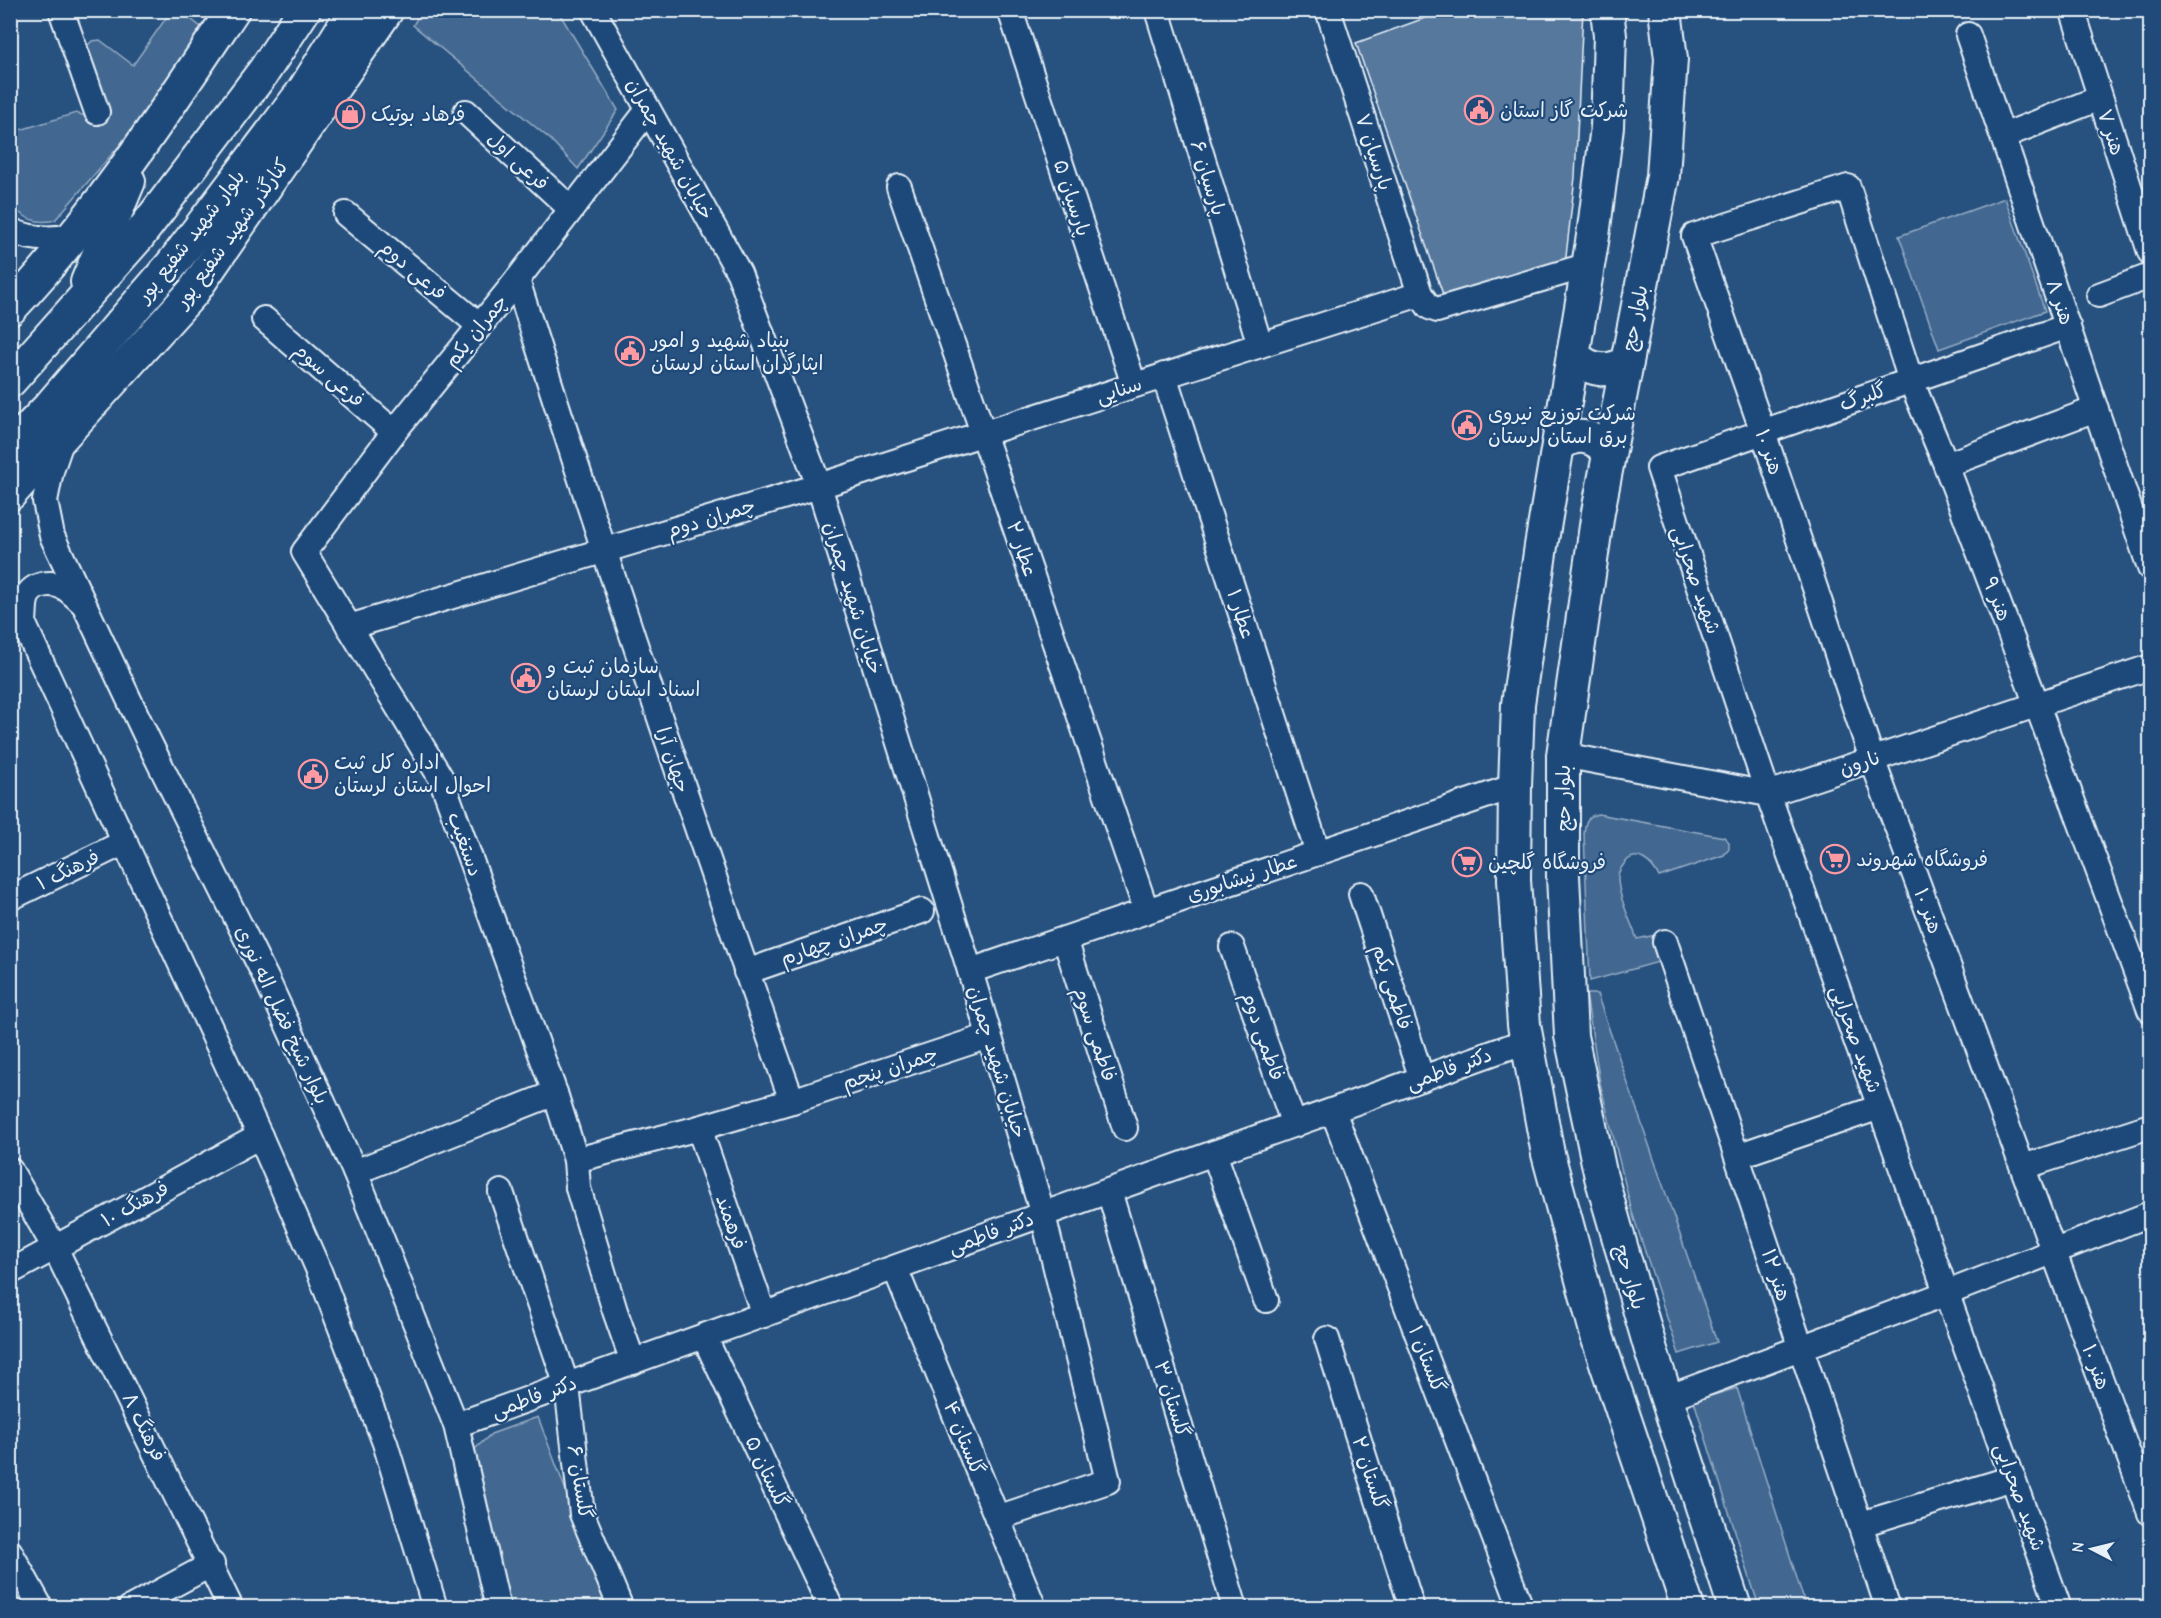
<svg xmlns="http://www.w3.org/2000/svg" width="2161" height="1618" viewBox="0 0 2161 1618" font-family="'Comic Neue','Playpen Sans Arabic',sans-serif">
	<rect width="100%" height="100%" fill="#27517f"/>
	<filter id="ink" filterUnits="userSpaceOnUse"><feTurbulence type="fractalNoise" baseFrequency=".0167" numOctaves="2"/><feDisplacementMap in="SourceGraphic" scale="12" xChannelSelector="R" yChannelSelector="G"/><feConvolveMatrix kernelMatrix="1 2 1 2 8 2 1 2 1" color-interpolation-filters="sRGB"/></filter>
	<g filter="url(#ink)">
		<g fill="#436891" stroke="#96acc4" stroke-width="1.5">
			<path d="M422,10L558,11L618,110L578,169L551,140L413,25Z"/>
			<path d="M171,11H180L205,30L125,139L55,220C36,225 25,218 11,206L10,133L76,113L85,116L90,122L107,111L86,47L92,41L100,40L133,65Z"/>
			<path d="M2005,198L2045,311L1939,349L1899,236Z"/>
			<path d="M1598,814L1724,837L1729,842V849L1724,855L1659,877C1653,864 1636,847 1624,864C1621,868 1618,872 1618,876C1617,894 1631,922 1637,939L1656,935L1662,961L1590,981L1584,834C1585,823 1586,816 1598,814Z"/>
			<path d="M1586,994H1597L1717,1342L1679,1354L1632,1212L1600,1083Z"/>
			<path d="M1737,1388L1806,1607H1759L1694,1401Z"/>
			<path d="M538,1417L610,1607H511L475,1449L491,1434Z"/>
		</g>
		<path fill="#57789d" stroke="#e8f1f8" stroke-width="1.5" d="M1447,10H1583L1575,177L1565,265L1446,303L1356,43Z"/>
		<g fill="none" stroke-linecap="round" stroke-linejoin="round">
			<g stroke="#e8f1f8" stroke-width="28">
				<g id="minor">
					<path d="M61,10L97,112"/>
					<path d="M593,10L739,273L819,486L970,971L1043,1215L1108,1481L997,1518"/>
					<path d="M1010,10L1134,385"/>
					<path d="M1157,10L1260,345"/>
					<path d="M1328,10L1420,294L1429,307L1437,310L1589,265"/>
					<path d="M2073,12L2150,252"/>
					<path d="M1968,35L2150,568"/>
					<path d="M466,112L571,209"/>
					<path d="M2003,136L2100,98"/>
					<path d="M899,187L1146,910"/>
					<path d="M346,214L480,326"/>
					<path d="M10,230C30,240 51,240 72,236"/>
					<path d="M517,280C604,556 696,829 792,1101"/>
					<path d="M2099,295L2150,276"/>
					<path d="M264,319L394,432"/>
					<path d="M1164,375L1318,853"/>
					<path d="M61,442L51,471L45,501L52,536L148,740L267,980L355,1172L456,1425L498,1608"/>
					<path d="M1946,465L2096,409"/>
					<path d="M10,594L260,1136L319,1271L385,1443L435,1608"/>
					<path d="M24,621C25,614 24,604 27,597C33,583 52,581 65,588C71,592 78,599 83,603"/>
					<path d="M349,627L819,486L1420,294"/>
					<path d="M1563,755L1768,794L2150,667"/>
					<path d="M1361,894L1422,1079"/>
					<path d="M10,898L125,842"/>
					<path d="M1065,939L1125,1128"/>
					<path d="M1665,942L1888,1608"/>
					<path d="M1232,947L1294,1125"/>
					<path d="M970,971L1515,786"/>
					<path d="M746,972L922,911"/>
					<path d="M2150,1010L2037,705L1946,465L1911,381L1848,187L1694,236L1763,432L1872,759L2150,1513"/>
					<path d="M1333,1111L1521,1608"/>
					<path d="M699,1128L764,1315"/>
					<path d="M1214,1153L1266,1300"/>
					<path d="M1737,1156L1880,1107"/>
					<path d="M576,1160L699,1128L792,1101L989,1036"/>
					<path d="M2023,1167L2150,1126"/>
					<path d="M10,1170L55,1248L231,1608"/>
					<path d="M355,1172L555,1093"/>
					<path d="M1109,1191L1235,1608"/>
					<path d="M501,1192L567,1386L582,1514L621,1608"/>
					<path d="M895,1268L1034,1608"/>
					<path d="M10,1272L260,1136"/>
					<path d="M704,1336L831,1608"/>
					<path d="M1327,1339L1412,1608"/>
					<path d="M633,1362L615,1311L578,1188L576,1160L555,1093L441,778L304,552L394,432L517,280L648,110"/>
					<path d="M1667,1398L1947,1293L2150,1214"/>
					<path d="M456,1425L1526,1041"/>
					<path d="M1861,1524L2013,1478"/>
					<path d="M10,1552L41,1608"/>
					<path d="M130,1608L212,1564"/>
					<path d="M2059,1608L1768,794L1659,468L2068,326"/>
				</g>
			</g>
			<g stroke="#e8f1f8" stroke-width="36">
				<g id="major">
					<path d="M1607,10L1610,36L1607,127L1593,236L1541,546L1518,704L1515,786L1514,880L1524,1025L1548,1154L1598,1339L1688,1608"/>
					<path d="M1665,10L1671,59L1663,176L1598,512L1563,755V876L1571,1036L1601,1177L1651,1350L1735,1608"/>
					<path d="M87,282L129,181"/>
					<path d="M10,309C95,219 165,112 233,10"/>
					<path d="M1573,354C1588,371 1608,374 1627,362"/>
					<path d="M10,381L138,237L264,71L304,10"/>
					<path d="M1558,446C1576,431 1596,435 1609,453"/>
					<path d="M10,448L49,407L173,263L304,90L354,10"/>
					<path d="M10,494L193,292L387,10"/>
				</g>
			</g>
			<use href="#minor" stroke="#1f4a7a" stroke-width="24"/>
			<use href="#major" stroke="#1f4a7a" stroke-width="32"/>
		</g>
	</g>
	<defs>
		<g id="civic-ring" transform="scale(1.5)"><circle r="9.5" fill="#1f4a7a" stroke="#ff9aa2" stroke-width="1.5"/><path d="M-.6-6.5H3V-4.5H.6V-3L4-1V1h2V6H-6V1h2V-1L-.6-3ZM-1.2 2.5V6h2.4V2.5Z" fill="#ff9aa2"/></g>
		<g id="shop-ring" transform="scale(1.5)"><circle r="9.5" fill="#1f4a7a" stroke="#ff9aa2" stroke-width="1.5"/><path d="M-5-2.5h2.3a2.7 3.5 0 0 1 5.4 0H5L5.5 6h-11ZM-1.5-2.5h3a1.5 2.3 0 0 0-3 0Z" fill="#ff9aa2"/></g>
		<g id="supermarket-ring" transform="scale(1.5)"><circle r="9.5" fill="#1f4a7a" stroke="#ff9aa2" stroke-width="1.5"/><path d="M-6-5.5h2.5l.6 2H6L4.5 2H-2.5L-4.4-4H-6ZM-1.5 3.2a1.3 1.3 0 1 0 .1 0ZM3 3.2a1.3 1.3 0 1 0 .1 0Z" fill="#ff9aa2"/></g>
	</defs>
	<g fill-rule="evenodd">
		<use href="#civic-ring" x="1479" y="110"/>
		<use href="#shop-ring" x="350" y="114"/>
		<use href="#civic-ring" x="630" y="351"/>
		<use href="#civic-ring" x="1467" y="425"/>
		<use href="#civic-ring" x="526" y="678"/>
		<use href="#civic-ring" x="313" y="774"/>
		<use href="#supermarket-ring" x="1835" y="859"/>
		<use href="#supermarket-ring" x="1467" y="862"/>
	</g>
	<g text-anchor="middle" dominant-baseline="central" stroke-width="4.5" stroke-linejoin="round" paint-order="stroke">
		<g font-size="20" fill="#e8f1f8" stroke="#1f4a7a" text-anchor="start">
			<text x="1500" y="110">شرکت گاز استان</text>
			<text x="371" y="114">فرهاد بوتیک</text>
			<text x="651" y="340">بنیاد شهید و امور<tspan x="651" dy="23">ایثارگران استان لرستان</tspan></text>
			<text x="1488" y="413">شرکت توزیع نیروی<tspan x="1488" dy="23">برق استان لرستان</tspan></text>
			<text x="547" y="666">سازمان ثبت و<tspan x="547" dy="23">اسناد استان لرستان</tspan></text>
			<text x="334" y="762">اداره کل ثبت<tspan x="334" dy="23">احوال استان لرستان</tspan></text>
			<text x="1856" y="859">فروشگاه شهروند</text>
			<text x="1488" y="862">فروشگاه گلچین</text>
		</g>
		<g font-size="20" fill="#e8f1f8" stroke="#1f4a7a">
			<text transform="translate(2111 132) rotate(72)">هنر ۷</text>
			<text transform="translate(670 149) rotate(61)">خیابان شهید چمران</text>
			<text transform="translate(1374 152) rotate(72)">پارسیان ۷</text>
			<text transform="translate(518 161) rotate(43)">فرعی اول</text>
			<text transform="translate(1208 178) rotate(73)">پارسیان ۶</text>
			<text transform="translate(1072 198) rotate(72)">پارسیان ۵</text>
			<text transform="translate(232 233) rotate(-54)">کنارگذر شهید شفیع پور</text>
			<text transform="translate(191 236) rotate(-52)">بلوار شهید شفیع پور</text>
			<text transform="translate(413 270) rotate(40)">فرعی دوم</text>
			<text transform="translate(2060 302) rotate(71)">هنر ۸</text>
			<text transform="translate(1635 318) rotate(-79)">بلوار حج</text>
			<text transform="translate(476 331) rotate(-51)">چمران یکم</text>
			<text transform="translate(329 375) rotate(41)">فرعی سوم</text>
			<text transform="translate(1119 390) rotate(-18)">سنایی</text>
			<text transform="translate(1863 397) rotate(-19)">گلبرگ</text>
			<text transform="translate(1769 452) rotate(71)">هنر ۱۰</text>
			<text transform="translate(711 518) rotate(-17)">چمران دوم</text>
			<text transform="translate(1022 549) rotate(71)">عطار ۲</text>
			<text transform="translate(1696 580) rotate(71)">شهید صحرایی</text>
			<text transform="translate(853 598) rotate(73)">خیابان شهید چمران</text>
			<text transform="translate(1997 599) rotate(69)">هنر ۹</text>
			<text transform="translate(1241 614) rotate(72)">عطار ۱</text>
			<text transform="translate(673 760) rotate(72)">جهان آرا</text>
			<text transform="translate(1860 763) rotate(-18)">نارون</text>
			<text transform="translate(1563 798) rotate(-90)">بلوار حج</text>
			<text transform="translate(465 844) rotate(70)">دستغیب</text>
			<text transform="translate(68 870) rotate(-26)">فرهنگ ۱</text>
			<text transform="translate(1242 878) rotate(-18)">عطار نیشابوری</text>
			<text transform="translate(1928 911) rotate(70)">هنر ۱۰</text>
			<text transform="translate(834 941) rotate(-19)">چمران چهارم</text>
			<text transform="translate(1392 987) rotate(72)">فاطمی یکم</text>
			<text transform="translate(282 1015) rotate(65)">بلوار شیخ فضل اله نوری</text>
			<text transform="translate(1095 1034) rotate(72)">فاطمی سوم</text>
			<text transform="translate(1263 1036) rotate(71)">فاطمی دوم</text>
			<text transform="translate(1856 1039) rotate(70)">شهید صحرایی</text>
			<text transform="translate(997 1062) rotate(73)">خیابان شهید چمران</text>
			<text transform="translate(890 1068) rotate(-18)">چمران پنجم</text>
			<text transform="translate(1449 1069) rotate(-20)">دکتر فاطمی</text>
			<text transform="translate(135 1204) rotate(-29)">فرهنگ ۱۰</text>
			<text transform="translate(731 1222) rotate(71)">فرهمند</text>
			<text transform="translate(991 1233) rotate(-20)">دکتر فاطمی</text>
			<text transform="translate(1776 1275) rotate(72)">هنر ۱۲</text>
			<text transform="translate(1630 1277) rotate(74)">بلوار حج</text>
			<text transform="translate(1427 1359) rotate(69)">گلستان ۱</text>
			<text transform="translate(2096 1367) rotate(70)">هنر ۱۰</text>
			<text transform="translate(534 1397) rotate(-20)">دکتر فاطمی</text>
			<text transform="translate(1172 1399) rotate(73)">گلستان ۳</text>
			<text transform="translate(144 1427) rotate(64)">فرهنگ ۸</text>
			<text transform="translate(964 1438) rotate(68)">گلستان ۴</text>
			<text transform="translate(767 1472) rotate(65)">گلستان ۵</text>
			<text transform="translate(1370 1473) rotate(72)">گلستان ۲</text>
			<text transform="translate(580 1482) rotate(81)">گلستان ۶</text>
			<text transform="translate(2020 1497) rotate(70)">شهید صحرایی</text>
		</g>
	</g>
	<rect width="2161" height="1618" fill="none" stroke="#1f4a7a" stroke-width="36"/>
	<rect x="18" y="18" width="2125" height="1582" fill="none" stroke="#e8f1f8" stroke-width="2" filter="url(#ink)"/>
	<g transform="translate(2092 1549) rotate(277)" stroke="#1f4a7a" stroke-width="4.5" paint-order="stroke">
	<path d="M0-4.5L10 22L0 15L-10 22Z" fill="#e8f1f8"/>
	<text y="-9" font-size="16" font-weight="bold" text-anchor="middle" fill="#e8f1f8">N</text>
	</g>
</svg>
